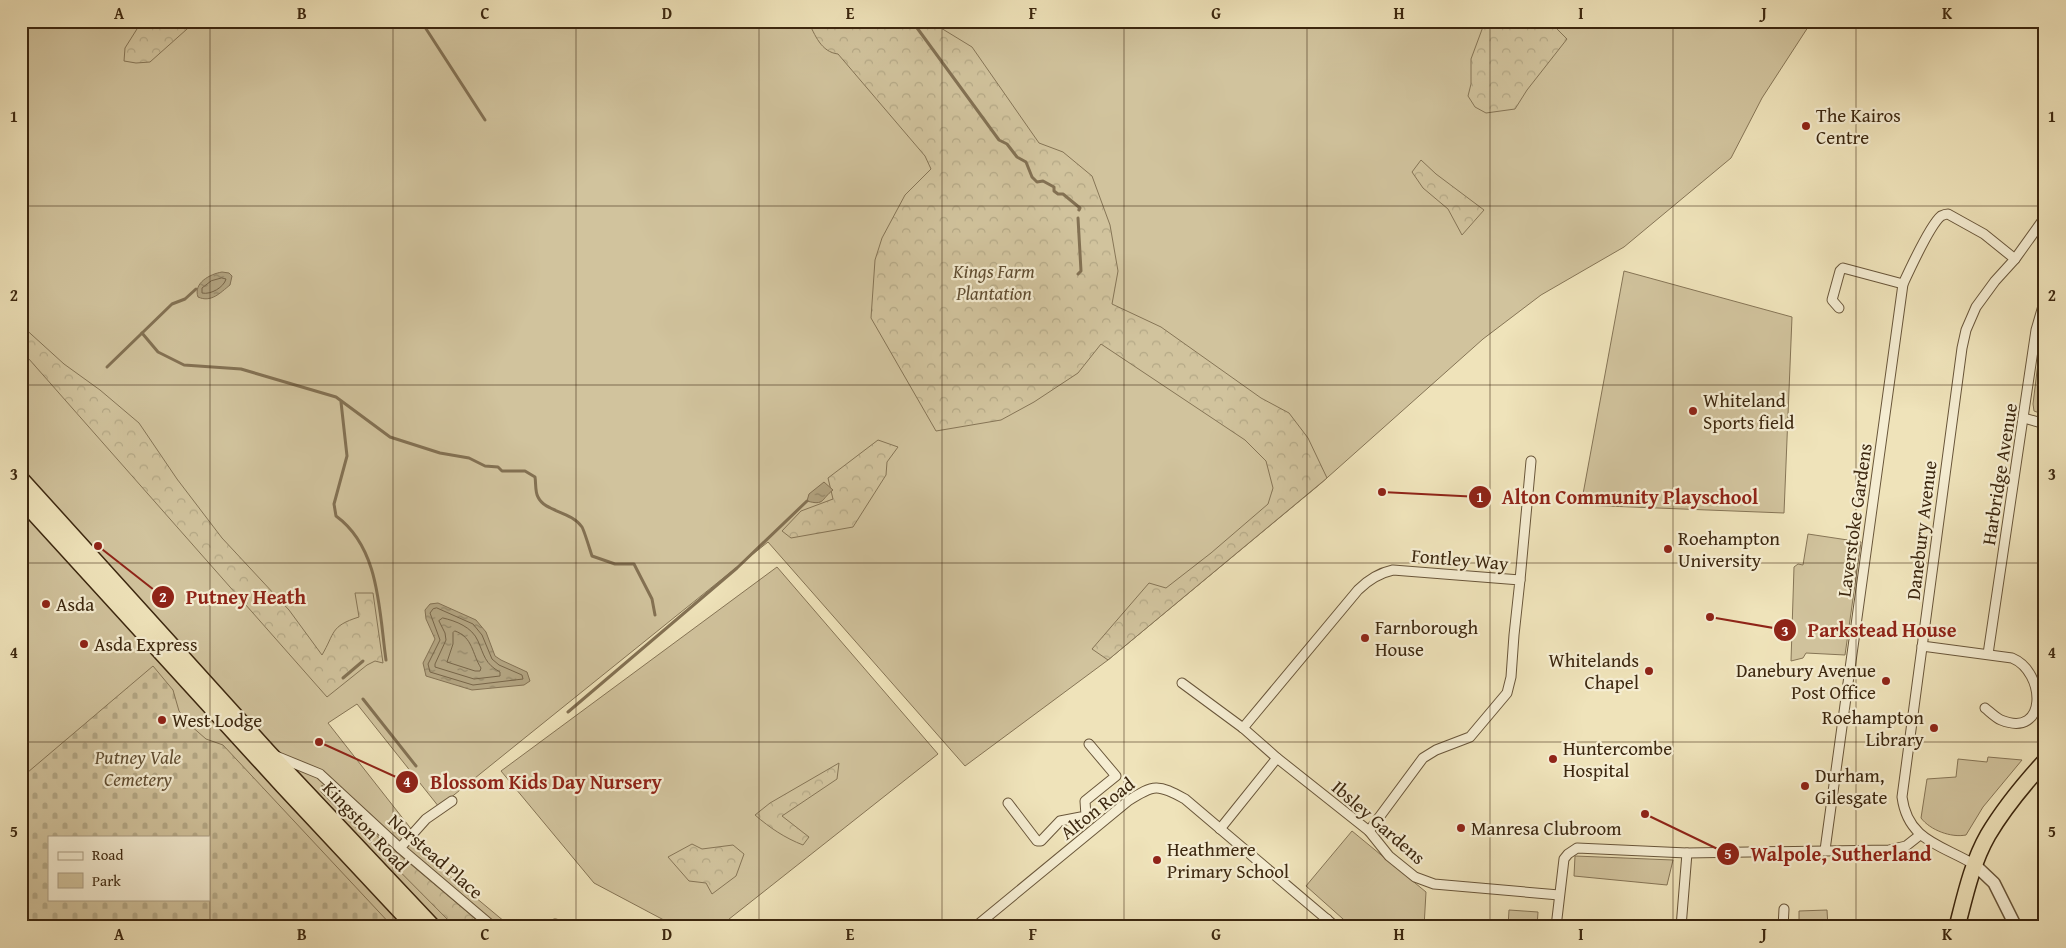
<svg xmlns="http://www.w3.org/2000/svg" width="2066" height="948" viewBox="0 0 2066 948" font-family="'Gentium Book Plus',serif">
	<defs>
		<pattern id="forest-crowns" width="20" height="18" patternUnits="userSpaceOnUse" patternTransform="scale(1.25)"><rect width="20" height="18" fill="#d1c39d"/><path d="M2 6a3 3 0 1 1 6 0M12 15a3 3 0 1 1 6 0" fill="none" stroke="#b4a886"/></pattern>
		<pattern id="cemetery-stones" width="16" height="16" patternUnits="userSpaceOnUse" patternTransform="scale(1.25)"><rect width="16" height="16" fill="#d1c39d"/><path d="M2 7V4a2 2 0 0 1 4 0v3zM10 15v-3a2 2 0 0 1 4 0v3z" fill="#b4a886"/></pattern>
		<pattern id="water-ripples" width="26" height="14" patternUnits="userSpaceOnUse" patternTransform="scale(1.25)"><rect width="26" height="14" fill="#b2a380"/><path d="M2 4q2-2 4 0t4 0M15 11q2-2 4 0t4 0" fill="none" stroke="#928567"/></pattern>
	</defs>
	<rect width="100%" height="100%" fill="#efe3ba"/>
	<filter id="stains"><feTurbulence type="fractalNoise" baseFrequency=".004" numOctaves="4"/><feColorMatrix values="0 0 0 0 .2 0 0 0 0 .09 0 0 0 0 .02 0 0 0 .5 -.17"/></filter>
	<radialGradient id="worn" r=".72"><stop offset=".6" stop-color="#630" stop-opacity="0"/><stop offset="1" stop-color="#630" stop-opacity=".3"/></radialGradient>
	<g fill="#d1c39d" stroke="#867556" fill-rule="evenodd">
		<path d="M21,21H1812L1762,98L1731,158L1624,247L1541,295L1483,339L1319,485L1108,660L965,766L768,542L439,807L357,704L328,723L445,872L511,927H21ZM49,837H209V899H49Z"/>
		<path d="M1624,271L1792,317L1784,513L1581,505Z"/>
		<path d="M2045,329V415L2034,411L2033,404L2041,338Z"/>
		<path d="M1808,534L1861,542L1845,655L1806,653L1803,658L1791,661L1794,567L1798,564L1803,565Z"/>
		<path d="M777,567L938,754L719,927H677L594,883L501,771Z"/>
		<path d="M1988,757L2022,760L1983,807L1966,835C1951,838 1930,830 1921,818L1927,779L1956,777L1958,759L1987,762Z"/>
		<path d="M1352,831L1426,892L1424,927H1352L1306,886Z"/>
		<path d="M1575,856L1673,860L1667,885L1574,876Z"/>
		<path d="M1509,910L1538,912L1537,927H1508Z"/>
		<path d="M1827,910L1828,927H1799V911Z"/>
	</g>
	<g fill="url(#forest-crowns)" stroke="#867556">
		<path d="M142,21H196L150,62L136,63L124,61L125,48Z"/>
		<path d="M808,21H933L936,25L972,47L1039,143L1063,152L1092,176L1110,225L1118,271L1112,304L1161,327L1261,398L1289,413L1308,438L1327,478L1108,660L1092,649L1149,583L1166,588L1211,553L1268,504L1273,488L1266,461L1245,440L1101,344L1078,373L1034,402L1001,420L936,431L871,318L875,260L882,238L905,195L931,169L925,156L838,54C821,52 815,35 808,21Z"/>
		<path d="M1490,21H1549L1567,39L1527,90L1515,109L1486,113L1475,107L1468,96L1471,84V59L1484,24Z"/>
		<path d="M1421,160L1436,174L1484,210L1462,235L1448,209L1423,188L1412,172Z"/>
		<path d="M21,325L64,364L100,390L139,423L177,479L222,538L289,610L322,655C335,633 330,626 359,617L355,593H373L383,663L375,661L367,665L327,697L21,350Z"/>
		<path d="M878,440L898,447L887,462L886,475L853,527L791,538L782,531L801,511L833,499L828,478Z"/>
		<path d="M839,763L837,779L782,816L809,837L803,845C785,838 770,828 755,815L770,803Z"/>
		<path d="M322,785L331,797L485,927H455L321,792Z"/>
		<path d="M692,844L702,849L733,845L744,854L736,876L712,894L706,883L689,881L668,857Z"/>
	</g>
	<path fill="url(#cemetery-stones)" stroke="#867556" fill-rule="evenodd" d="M153,666L173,690L179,711L190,725L206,739L223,745L393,927H21V778ZM49,837H209V899H49Z"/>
	<g fill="url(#water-ripples)" stroke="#837153">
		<path d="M222,272L229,273L232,276L230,285C220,293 211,303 198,297C193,283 210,274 222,272Z"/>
		<path d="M824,482L833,490C821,499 825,506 807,501L809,494Z"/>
		<path d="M438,603L476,620L486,632L495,656L501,660L527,672L530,681L524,685L472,690L426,676L423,663L435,639L426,619L425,610L430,604Z"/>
	</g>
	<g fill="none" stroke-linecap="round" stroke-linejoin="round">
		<g stroke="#776548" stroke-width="1">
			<path d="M222,278L226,279C224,287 211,295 202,293V288L211,281Z"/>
			<path d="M437,608L473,624L482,635L492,659L499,665L522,675L523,679L473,685L430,672L428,664L440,640L430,613L433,609Z"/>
			<path d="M443,618C456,621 472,627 478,641C484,655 485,664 500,672V676L474,679L435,667V664L446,640L445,633L439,621Z"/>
			<path d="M455,631C473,637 472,654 481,668L480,671H475L447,662L453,644V633Z"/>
		</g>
		<g stroke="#837153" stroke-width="3">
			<path d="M421,21L485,120"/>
			<path d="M912,21L999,140L1007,144L1017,157L1026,162L1032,177L1037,182L1043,181L1054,187V191L1058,194H1063L1080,208L1079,210"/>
			<path d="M1078,274L1081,271L1078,218"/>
			<path d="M142,333L158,352L184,365L241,369L336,397L390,437L440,453L469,458L485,466L498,467L502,471H525L535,477C536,483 535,492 538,497C545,512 571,511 582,527C584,530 590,550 592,556L615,564H634L652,599L655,615"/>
			<path d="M107,367L172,304L185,299L196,289"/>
			<path d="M341,402L347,456L334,504L336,516C380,548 379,611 386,660"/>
			<path d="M343,678L363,661"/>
			<path d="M363,699L416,766"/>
			<path d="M568,712L737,568L807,501"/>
		</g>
		<g stroke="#69563a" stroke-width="11">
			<g id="minor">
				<path d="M1839,308L1832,300L1840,271L1843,268L1903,284"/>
				<path d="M2024,418L2045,424"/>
				<path d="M1520,580L1531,461"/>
				<path d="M1922,646L2012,658C2046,672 2048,739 2001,720C1996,718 1990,712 1985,708"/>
				<path d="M1988,654L2036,330L2045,299"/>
				<path d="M1182,683L1243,728L1277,758"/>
				<path d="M1243,728L1358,590C1368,580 1379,573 1393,570L1520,580L1514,635L1511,677L1507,693L1470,737L1436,750L1423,758L1369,831"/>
				<path d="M276,756L320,774L400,848L493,927"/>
				<path d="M1008,803L1037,841H1041L1060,821L1086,816L1085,801L1116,776L1089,744"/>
				<path d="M1220,829L1277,758L1369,831L1389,856L1415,877L1434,884L1559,895"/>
				<path d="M400,848L426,819L452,801"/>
				<path d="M1825,850L1903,284C1909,271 1931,224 1941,216C1943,215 1946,214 1948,214L1984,234L2015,259"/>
				<path d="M1975,865C1943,845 1908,842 1902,797L1962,348L1966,330L1976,307L1995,281L2015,259L2045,217"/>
				<path d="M550,927L555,924L563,927"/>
				<path d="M975,927L1128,801C1154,784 1158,784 1185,799L1336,927"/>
				<path d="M1319,927L1327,919"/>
				<path d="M1556,927L1564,859L1568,854L1577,848L1687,853L1889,850L1906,846L1920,835"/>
				<path d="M1681,927L1687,853"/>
				<path d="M1783,927L1784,909"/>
			</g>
		</g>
		<g stroke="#69563a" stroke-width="14">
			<path id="tertiary" d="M1975,865L1994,883L2016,927"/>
		</g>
		<g stroke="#3c270f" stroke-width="18">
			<g id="trunk">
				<path d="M21,479L269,753L433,927"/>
				<path d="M21,499L283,786L415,927"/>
				<path d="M1957,927C1965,896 1972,863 1988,835C2004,808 2024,784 2045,761"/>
			</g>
		</g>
		<use href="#minor" stroke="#f5edd2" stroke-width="9"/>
		<use href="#tertiary" stroke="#f5edd2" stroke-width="11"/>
		<use href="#trunk" stroke="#efe3ba" stroke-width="15"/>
	</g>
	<path fill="none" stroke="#3c270f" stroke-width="1" stroke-opacity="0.55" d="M210,21V927M393,21V927M576,21V927M759,21V927M942,21V927M1124,21V927M1307,21V927M1490,21V927M1673,21V927M1856,21V927M21,206H2045M21,385H2045M21,563H2045M21,742H2045"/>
	<g fill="#8f2418" stroke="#f5edd2" stroke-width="2">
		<circle cx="1806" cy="126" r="5"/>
		<circle cx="1693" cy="411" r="5"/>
		<circle cx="1668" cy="549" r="5"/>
		<circle cx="46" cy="604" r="5"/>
		<circle cx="1365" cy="638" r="5"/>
		<circle cx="84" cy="644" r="5"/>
		<circle cx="1649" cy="671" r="5"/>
		<circle cx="1886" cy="681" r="5"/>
		<circle cx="162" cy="720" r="5"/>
		<circle cx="1934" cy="728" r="5"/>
		<circle cx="1553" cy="759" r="5"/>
		<circle cx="1805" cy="786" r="5"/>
		<circle cx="1461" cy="828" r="5"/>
		<circle cx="1157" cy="860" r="5"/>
	</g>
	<g text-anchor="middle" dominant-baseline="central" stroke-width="4.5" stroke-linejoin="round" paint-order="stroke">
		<g font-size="19" fill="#3c270f" stroke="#f5edd2" text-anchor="start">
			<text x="1816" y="115">The Kairos<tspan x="1816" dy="22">Centre</tspan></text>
			<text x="1703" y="400">Whiteland<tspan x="1703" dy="22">Sports field</tspan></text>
			<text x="1678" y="538">Roehampton<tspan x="1678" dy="22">University</tspan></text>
			<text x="56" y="604">Asda</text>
			<text x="1375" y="627">Farnborough<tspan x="1375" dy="22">House</tspan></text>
			<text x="94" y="644">Asda Express</text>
			<text x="1639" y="660" text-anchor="end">Whitelands<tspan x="1639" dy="22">Chapel</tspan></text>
			<text x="1876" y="670" text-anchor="end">Danebury Avenue<tspan x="1876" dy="22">Post Office</tspan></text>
			<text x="1924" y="717" text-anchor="end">Roehampton<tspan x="1924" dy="22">Library</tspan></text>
			<text x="172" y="720">West Lodge</text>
			<text x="1563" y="748">Huntercombe<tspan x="1563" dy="22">Hospital</tspan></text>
			<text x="1815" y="775">Durham,<tspan x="1815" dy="22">Gilesgate</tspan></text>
			<text x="1471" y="828">Manresa Clubroom</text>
			<text x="1167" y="849">Heathmere<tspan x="1167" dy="22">Primary School</tspan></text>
		</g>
		<g font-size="19" font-style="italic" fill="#614e32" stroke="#f5edd2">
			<text x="994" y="271">Kings Farm<tspan x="994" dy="22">Plantation</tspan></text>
			<text x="138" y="757">Putney Vale<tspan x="138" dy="22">Cemetery</tspan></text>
		</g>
		<g font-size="19" fill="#3c270f" stroke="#f5edd2">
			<text transform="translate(1999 474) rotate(-81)">Harbridge Avenue</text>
			<text transform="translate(1854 520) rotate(-82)">Laverstoke Gardens</text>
			<text transform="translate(1921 530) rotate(-83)">Danebury Avenue</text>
			<text transform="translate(1460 559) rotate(5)">Fontley Way</text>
			<text transform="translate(1097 808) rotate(-38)">Alton Road</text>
			<text transform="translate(1379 822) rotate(41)">Ibsley Gardens</text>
			<text transform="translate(366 826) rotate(47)">Kingston Road</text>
			<text transform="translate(436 856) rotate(41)">Norstead Place</text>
		</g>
	</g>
	<path fill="none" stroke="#8f2418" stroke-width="2" d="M1382 492L1480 497M98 546L163 597M1710 617L1785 630M319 742L407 782M1645 814L1728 854"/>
	<g fill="#8f2418" stroke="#f5edd2" stroke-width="2">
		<circle cx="1382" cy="492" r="5"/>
		<circle cx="98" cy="546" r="5"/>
		<circle cx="1710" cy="617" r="5"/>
		<circle cx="319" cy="742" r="5"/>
		<circle cx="1645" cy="814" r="5"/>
		<circle cx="1480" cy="497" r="12"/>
		<circle cx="163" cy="597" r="12"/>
		<circle cx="1785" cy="630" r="12"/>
		<circle cx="407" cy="782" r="12"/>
		<circle cx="1728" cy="854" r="12"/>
	</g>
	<g font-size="15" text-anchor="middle" font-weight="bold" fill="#fff">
		<text x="1480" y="502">1</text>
		<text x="163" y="602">2</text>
		<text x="1785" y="636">3</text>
		<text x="407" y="787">4</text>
		<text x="1728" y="859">5</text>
	</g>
	<g font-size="20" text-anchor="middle" font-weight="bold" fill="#8f2418" stroke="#f5edd2" stroke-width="4.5" stroke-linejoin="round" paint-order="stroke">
		<text x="1630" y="504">Alton Community Playschool</text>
		<text x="246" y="604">Putney Heath</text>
		<text x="1882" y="637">Parkstead House</text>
		<text x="546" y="789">Blossom Kids Day Nursery</text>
		<text x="1841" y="861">Walpole, Sutherland</text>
	</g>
	<rect width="2066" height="948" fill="none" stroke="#efe3ba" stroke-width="55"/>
	<rect x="48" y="836" width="162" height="65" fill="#f5edd2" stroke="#ab9e84"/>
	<rect x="58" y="852" width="25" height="8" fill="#f5edd2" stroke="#ab9e84"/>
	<text x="92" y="860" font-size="15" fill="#3c270f">Road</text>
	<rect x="58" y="873" width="25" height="15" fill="#d1c39d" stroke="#ab9e84"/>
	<text x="92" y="886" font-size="15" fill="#3c270f">Park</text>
	<rect x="28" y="28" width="2010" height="892" fill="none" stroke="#3c270f" stroke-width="2"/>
	<g font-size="16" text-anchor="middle" font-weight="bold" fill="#3c270f">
		<text x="119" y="19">A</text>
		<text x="302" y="19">B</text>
		<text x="485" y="19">C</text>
		<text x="667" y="19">D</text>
		<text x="850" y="19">E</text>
		<text x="1033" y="19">F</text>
		<text x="1216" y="19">G</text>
		<text x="1399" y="19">H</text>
		<text x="1581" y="19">I</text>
		<text x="1764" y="19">J</text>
		<text x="1947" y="19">K</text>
		<text x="14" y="122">1</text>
		<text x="2052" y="122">1</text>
		<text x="14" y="301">2</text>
		<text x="2052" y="301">2</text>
		<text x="14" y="480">3</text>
		<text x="2052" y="480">3</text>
		<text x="14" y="658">4</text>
		<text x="2052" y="658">4</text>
		<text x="14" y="837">5</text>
		<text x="2052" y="837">5</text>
		<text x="119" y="940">A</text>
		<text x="302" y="940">B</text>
		<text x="485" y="940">C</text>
		<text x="667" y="940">D</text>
		<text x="850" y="940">E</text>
		<text x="1033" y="940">F</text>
		<text x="1216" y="940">G</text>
		<text x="1399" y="940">H</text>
		<text x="1581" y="940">I</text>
		<text x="1764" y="940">J</text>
		<text x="1947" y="940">K</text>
	</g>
	<rect width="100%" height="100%" filter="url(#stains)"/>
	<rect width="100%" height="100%" fill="url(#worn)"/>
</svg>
